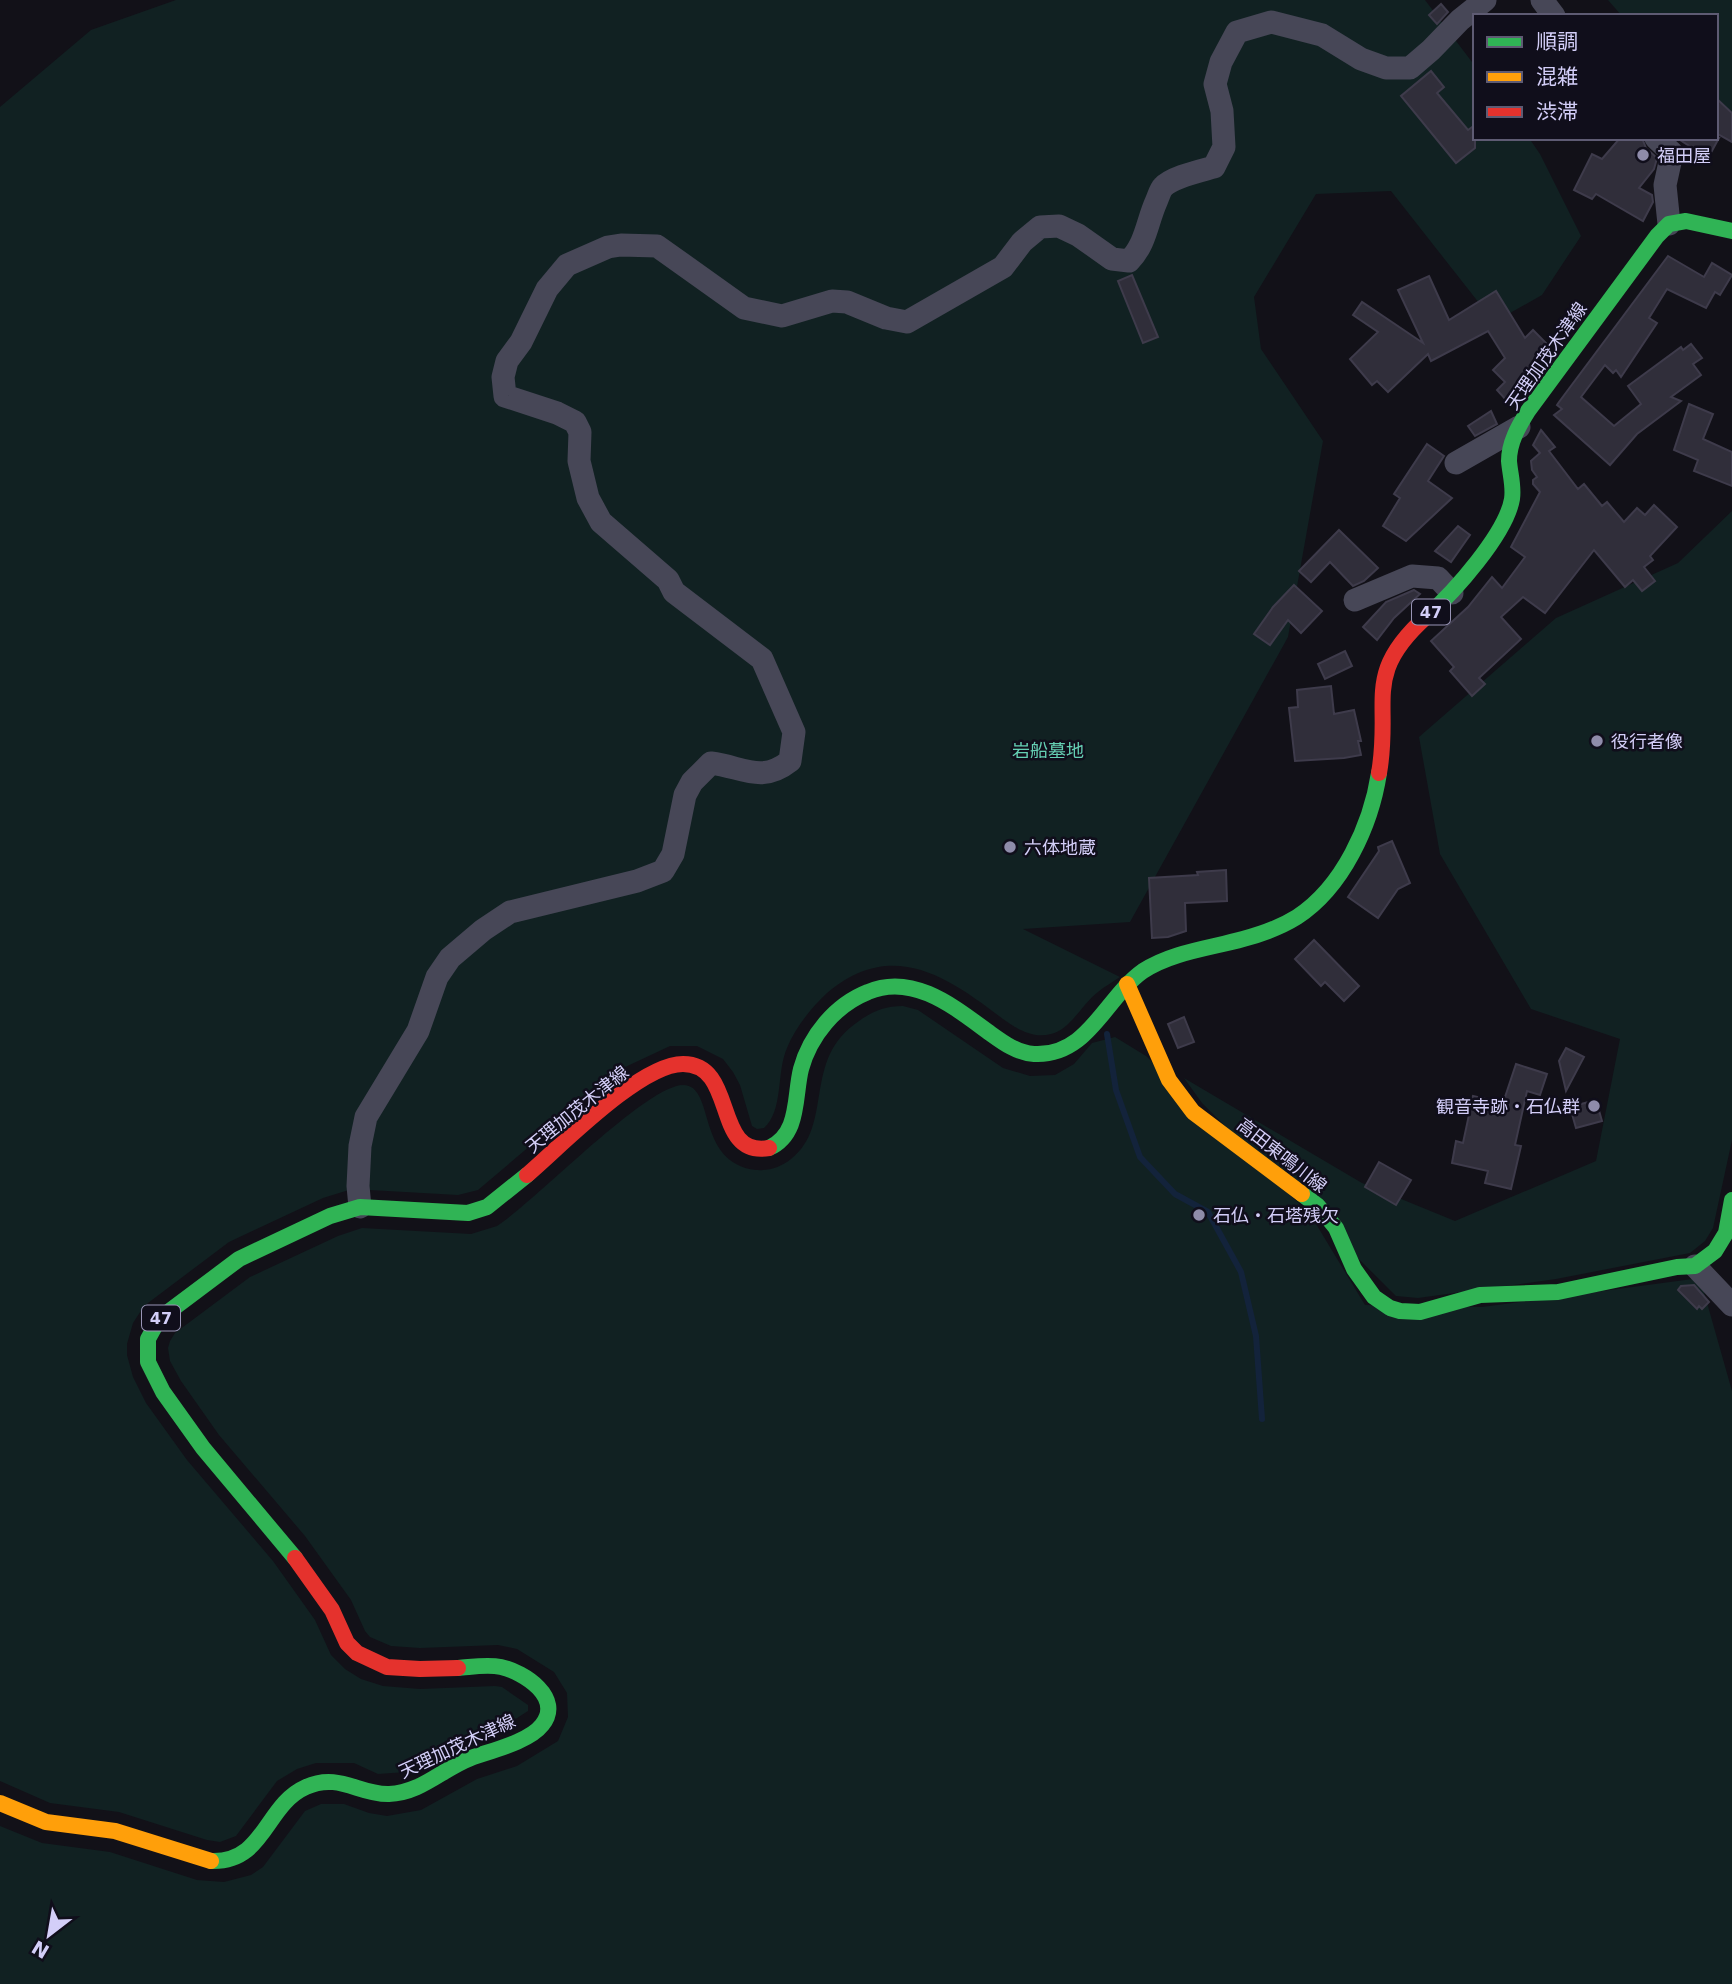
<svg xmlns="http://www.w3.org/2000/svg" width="1732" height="1984" viewBox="0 0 1732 1984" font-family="'DejaVu Sans','Noto Sans JP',sans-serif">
	<rect width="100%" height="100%" fill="#121118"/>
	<g fill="#112122">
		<path d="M176,0H1425L1475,66V138H1529L1540,154L1581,236L1542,295L1494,322L1391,191L1316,194L1254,297L1261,349L1323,441L1288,637L1130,922L1023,929L1120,977C1113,982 1105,986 1098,992C1083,1003 1070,1030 1051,1034C1033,1039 1017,1029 1003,1019C947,976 892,938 827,993C811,1008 795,1028 787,1048C776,1073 784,1110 764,1128L757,1129L752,1126L740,1085L733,1072L723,1059L697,1046H670L621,1069L478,1190L458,1195L352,1189L323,1198L229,1242L144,1306L133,1323L127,1344V1355L133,1377L146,1403L187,1460L273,1561L315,1620L331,1655L345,1669L361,1679L383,1686L420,1689L495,1686L502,1687L528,1705V1711L500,1729L461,1741L406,1772L378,1774L354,1763H316L297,1769L277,1781L236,1836L220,1842L207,1840L119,1812L50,1803L0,1781V107L91,30Z"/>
		<path d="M1608,0H1732V140L1716,122V16H1622Z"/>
		<path d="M1732,511V1140L1713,1228L1705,1241L1690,1253L1556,1279L1418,1298L1396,1296L1202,1103L1184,1078L1362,1183L1455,1221L1596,1161L1620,1039L1531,1009L1440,854L1419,737L1556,618L1678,563Z"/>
		<path d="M903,1006L918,1010L1003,1068L1030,1076L1055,1075L1074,1064L1092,1043L1115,1037L1146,1056L1310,1214L1365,1305L1482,1307L1700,1278L1732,1391V1984H0V1826L42,1843L110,1852L197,1880L224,1882L251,1875L263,1867L305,1811L321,1804H344L369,1813L387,1816L421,1810L477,1779L517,1766L558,1741L568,1717L567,1693L554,1672L517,1649L498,1645L420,1648L391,1646L370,1637L365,1631L351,1600L305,1536L219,1435L181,1381L170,1361L168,1348L170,1341L175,1333L250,1277L338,1236L362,1228L471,1234L497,1226C537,1200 645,1086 683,1085C716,1085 695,1163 756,1170C769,1171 781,1167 791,1159C835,1125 801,1059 859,1021C873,1011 885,1006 903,1006Z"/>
	</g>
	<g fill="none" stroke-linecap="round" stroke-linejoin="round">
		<path stroke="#13233b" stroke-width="6" d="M1107,1034L1116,1090L1140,1157L1175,1194L1208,1212L1241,1272L1256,1336L1262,1419"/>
	</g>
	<g fill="#302e3a" stroke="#3e3b4b" stroke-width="2">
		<path d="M1441,4L1448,12L1437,24L1429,15Z"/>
		<path d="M1431,71L1444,87L1437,93L1468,130L1475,125V148L1456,163L1401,96Z"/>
		<path d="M1716,98L1732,113V142L1716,133Z"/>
		<path d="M1620,138H1642L1646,148L1657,158L1654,169L1639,188L1652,195L1653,202L1643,221L1596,194L1592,199L1574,190L1592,154L1602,159Z"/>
		<path d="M1677,138H1719L1708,158Z"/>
		<path d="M1668,256L1704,277L1712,263L1732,275L1720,295L1715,292L1706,308L1667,289L1649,318L1657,323L1621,377L1616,370L1613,373L1605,365L1581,397L1614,426L1641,404L1628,386L1681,347L1683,350L1691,344L1702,358L1693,364L1701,375L1671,397L1681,401L1637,434L1610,465L1554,415L1562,409L1557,405L1559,402Z"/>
		<path d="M1132,275L1158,337L1143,343L1118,281Z"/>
		<path d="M1429,276L1449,320L1496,291L1525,338L1533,330L1549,346L1507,401L1497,390L1505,382L1493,370L1505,358L1488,331L1431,361L1428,354L1388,392L1377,381L1372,385L1350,359L1378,332L1353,315L1362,302L1423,343L1398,290Z"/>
		<path d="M1689,404L1713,414L1703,439L1732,452V486L1694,471L1698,460L1674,450Z"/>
		<path d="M1491,411L1497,424L1475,436L1468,426Z"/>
		<path d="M1541,430L1555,447L1549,451L1578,489L1584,484L1602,506L1607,502L1624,522L1637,508L1645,515L1654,505L1677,527L1650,556L1653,560L1644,567L1655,581L1642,591L1633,580L1625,587L1594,550L1545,613L1523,597L1501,617L1521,639L1479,678L1485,684L1472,696L1450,671L1454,667L1431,641L1468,607L1492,577L1502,588L1525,557L1511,547L1540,492L1533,484V480L1537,477L1532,470L1531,461L1540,453L1533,445Z"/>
		<path d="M1427,444L1444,456L1428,481L1452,498L1406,541L1383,526L1400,498L1394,494Z"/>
		<path d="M1458,526L1470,535L1451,562L1435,551Z"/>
		<path d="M1339,530L1378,568L1364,581L1353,586L1330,562L1311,582L1299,571Z"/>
		<path d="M1294,585L1322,611L1301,633L1288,620L1270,645L1254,634L1273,607Z"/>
		<path d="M1414,590L1420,594L1394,618L1377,640L1363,627L1386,602Z"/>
		<path d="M1345,651L1352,666L1325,679L1318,664Z"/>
		<path d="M1331,686L1334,714L1354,710L1361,741H1358L1361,755L1344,758L1295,761L1289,708L1298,707L1297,690Z"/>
		<path d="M1392,841L1410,883L1398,889L1378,918L1348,897L1379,851L1378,847Z"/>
		<path d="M1226,870L1227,901L1185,903L1186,931L1168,937L1152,938L1149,878L1198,875L1197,872Z"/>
		<path d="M1314,940L1359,986L1344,1001L1325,982L1321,986L1295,959Z"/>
		<path d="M1184,1017L1194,1042L1178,1048L1168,1024Z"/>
		<path d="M1566,1048L1584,1057L1566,1091L1559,1061Z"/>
		<path d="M1516,1064L1547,1074L1540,1095L1527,1091L1515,1145L1521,1146L1511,1189L1485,1183L1488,1171L1452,1163L1456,1141L1463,1143L1473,1096L1503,1103Z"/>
		<path d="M1596,1100L1602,1121L1576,1128L1570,1107Z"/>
		<path d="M1379,1162L1411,1180L1396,1205L1365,1187Z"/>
		<path d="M1694,1285L1709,1302L1702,1309L1699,1306L1697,1309L1678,1290L1681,1286Z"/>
	</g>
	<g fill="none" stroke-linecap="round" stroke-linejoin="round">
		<g stroke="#474757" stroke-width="23">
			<path d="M1542,0L1554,16"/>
			<path d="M1656,138L1672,153L1665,185L1669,224"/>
			<path d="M1456,463L1519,427"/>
			<path d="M1355,600L1412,576L1438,578L1452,593"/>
			<path d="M360,1207L358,1186L360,1146L366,1117L418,1031L437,977L450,958L483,930L510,912L637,881L663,871L673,854L685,795L692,782L711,763C743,767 761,784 790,761L794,732L762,659L674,592L668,580L601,522L588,498L579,461L580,432L575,422L557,413L505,396L503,377L507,361L521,342L547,289L567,265L608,247L621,245L657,246L744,308L782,316L832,301L847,302L886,318L907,322L1003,267L1022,242L1040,227L1059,226L1078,235L1112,259L1129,261C1146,244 1147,222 1156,202C1158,198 1160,190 1163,187C1172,177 1200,171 1214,167L1224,147L1222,111L1215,84L1221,62L1237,32L1271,22L1322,35L1361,59L1386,68H1410L1431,50L1460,20L1485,0"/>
			<path d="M1695,1266L1732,1305"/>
		</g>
		<g stroke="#30b455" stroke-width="16">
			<path d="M1427,616C1454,592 1506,534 1512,499C1514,486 1510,474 1509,461C1509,443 1518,427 1528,411L1657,236L1669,224L1686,221L1732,231"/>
			<path d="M769,1148C800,1134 794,1097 801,1069C810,1036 835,1005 868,992C912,973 953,1006 987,1031C1001,1041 1016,1053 1034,1054C1088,1057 1105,998 1143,971C1172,952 1211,948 1243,939C1262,934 1281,927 1297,917C1343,887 1371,825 1379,773"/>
			<path d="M1302,1194L1318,1206L1336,1228L1354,1269L1374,1297L1390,1308L1400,1311L1420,1312L1480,1295L1558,1292L1677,1267L1695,1266L1715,1251L1726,1233L1732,1200"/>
			<path d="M295,1558L203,1448L163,1392L148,1362V1339L159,1319L239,1259L330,1216L360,1207L468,1213L487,1207L527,1175"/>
			<path d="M211,1861C265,1863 265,1805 306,1787C339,1772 359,1795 389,1794C421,1793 442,1769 471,1758C490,1751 529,1742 542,1725C564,1698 524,1672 501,1667C487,1664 472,1667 458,1668"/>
		</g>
		<g stroke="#ff9f0a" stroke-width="16">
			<path d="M1127,984L1169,1080L1193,1112L1302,1194"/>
			<path d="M0,1803L46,1822L115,1831L211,1861"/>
		</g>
		<g stroke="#e5322d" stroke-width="16">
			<path d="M1379,773C1392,700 1361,675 1427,616"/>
			<path d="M527,1175C561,1146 640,1064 683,1064C738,1064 712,1158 769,1148"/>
			<path d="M295,1558L332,1610L347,1643L357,1653L387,1667L420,1669L458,1668"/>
		</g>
	</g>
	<g fill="#8f8caa" stroke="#100e1b" stroke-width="2.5">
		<circle cx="1643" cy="155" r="7"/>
		<circle cx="1597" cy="741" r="7"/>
		<circle cx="1010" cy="847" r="7"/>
		<circle cx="1594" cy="1106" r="7"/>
		<circle cx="1199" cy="1215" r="7"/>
	</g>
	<g text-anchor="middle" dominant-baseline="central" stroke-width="5" stroke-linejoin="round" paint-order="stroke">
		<g fill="#100e1b" stroke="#9894b6" stroke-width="2">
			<rect x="1412" y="599.5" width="38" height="25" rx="5"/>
			<rect x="142" y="1305.5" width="38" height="25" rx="5"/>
		</g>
		<g font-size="16" font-weight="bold" fill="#d3cef8">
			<text x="1431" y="612">47</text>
			<text x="161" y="1318">47</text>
		</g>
		<g font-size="18" fill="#d3cef8" stroke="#100e1b" text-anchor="start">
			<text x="1657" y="155">福田屋</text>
			<text x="1611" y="741">役行者像</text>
			<text x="1024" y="847">六体地蔵</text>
			<text x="1580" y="1106" text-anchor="end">観音寺跡・石仏群</text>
			<text x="1213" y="1215">石仏・石塔残欠</text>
		</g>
		<g font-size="18" fill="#d3cef8" stroke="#100e1b">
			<text transform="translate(1546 356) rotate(-55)">天理加茂木津線</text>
			<text transform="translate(577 1109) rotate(-39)">天理加茂木津線</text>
			<text transform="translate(1282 1155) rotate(38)">高田東鳴川線</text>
			<text transform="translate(457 1746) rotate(-25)">天理加茂木津線</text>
		</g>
		<g font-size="18" fill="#65ceb3" stroke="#100e1b">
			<text x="1048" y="750">岩船墓地</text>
		</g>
	</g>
	<rect x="1473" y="14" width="245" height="126" fill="#100e1b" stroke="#5e5b73" stroke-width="2"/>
	<rect x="1487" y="37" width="35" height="10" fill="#30b455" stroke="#5e5b73" stroke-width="2"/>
	<text x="1536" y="49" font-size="21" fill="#d3cef8">順調</text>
	<rect x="1487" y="72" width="35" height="10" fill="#ff9f0a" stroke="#5e5b73" stroke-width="2"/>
	<text x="1536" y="84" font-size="21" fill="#d3cef8">混雑</text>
	<rect x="1487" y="107" width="35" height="10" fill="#e5322d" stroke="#5e5b73" stroke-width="2"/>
	<text x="1536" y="119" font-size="21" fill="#d3cef8">渋滞</text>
	<g transform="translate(49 1935) rotate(211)" stroke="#100e1b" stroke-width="5" paint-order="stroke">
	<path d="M0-5L12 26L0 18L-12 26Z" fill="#d3cef8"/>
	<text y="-10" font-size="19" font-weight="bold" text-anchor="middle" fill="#d3cef8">N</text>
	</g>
</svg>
